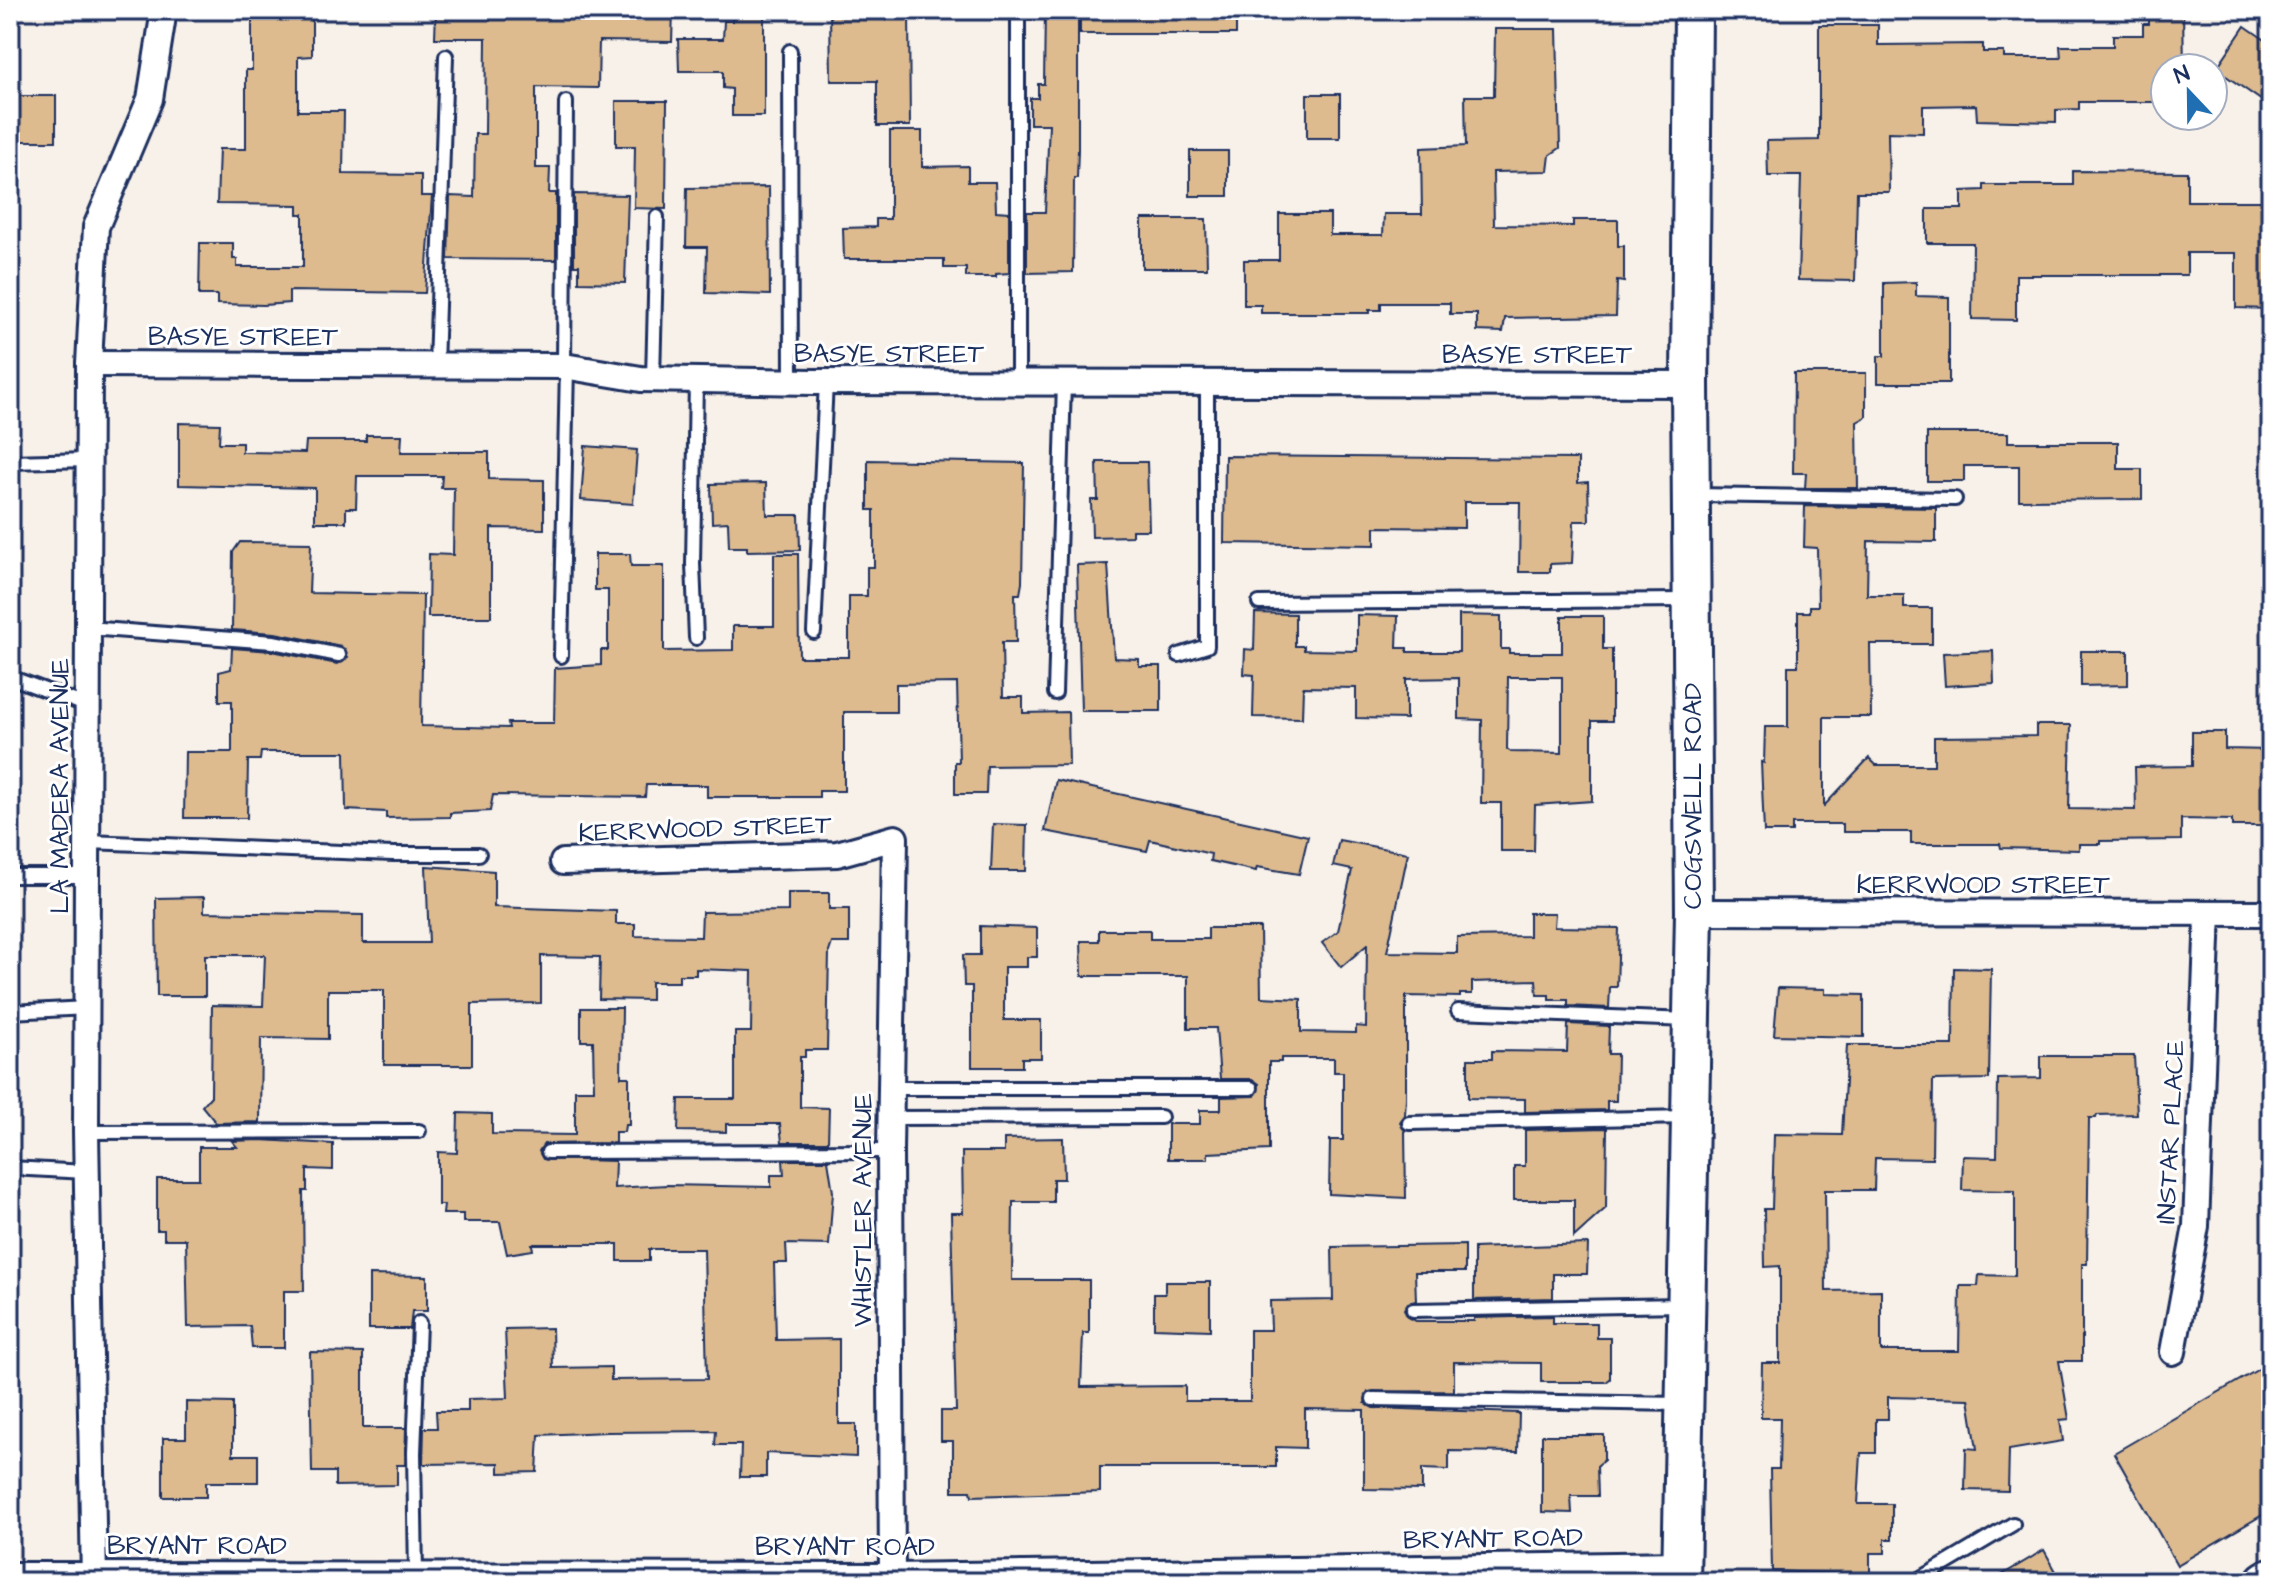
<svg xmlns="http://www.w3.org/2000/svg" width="2281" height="1592" viewBox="0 0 2281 1592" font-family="'Architects Daughter',sans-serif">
	<rect width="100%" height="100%" fill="#f8f1e9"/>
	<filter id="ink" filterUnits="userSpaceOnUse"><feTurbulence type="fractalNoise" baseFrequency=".0125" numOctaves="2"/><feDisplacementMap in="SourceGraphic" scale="16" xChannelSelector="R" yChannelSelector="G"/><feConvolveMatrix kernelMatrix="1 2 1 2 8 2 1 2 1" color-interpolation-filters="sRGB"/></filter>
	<g filter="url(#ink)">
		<g fill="#ddbb8f" stroke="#1b2f5e" stroke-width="2" fill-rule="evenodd">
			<path d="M252,10H312V56L298,57V111H344L343,174L421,175V196H432L425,293L289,291V303L264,305L217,304V295H199L200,243H233V259H237V267H303V214H298V205L217,204L219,149H246V70H252Z"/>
			<path d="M436,10H673L672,42L599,41L598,88L536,87V168H550L549,193H556V260L448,259L450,196L474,197L475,134H485L486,38H435Z"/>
			<path d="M732,10H764V116H732V89L723,88V71H679L678,39H723L724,21H732Z"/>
			<path d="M830,10H909L910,126H877V81H831Z"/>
			<path d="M1045,10H1078V150L1077,178H1074L1073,272L1027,273V212H1045L1049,124H1030V98H1038V84H1044Z"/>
			<rect x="1080" y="10" width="156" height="24"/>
			<path d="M2149,10H2183L2184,68H2165V102H2079V109L2056,110V122L1977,120L1976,105L1923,106V133L1888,132L1889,192H1857L1855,281L1798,280L1801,176H1768L1767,141L1819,140V25H1878V45L1983,44V52H2004V58H2061L2060,46H2113V35H2143V24H2149Z"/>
			<path d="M2245,26L2271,44V107L2216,69Z"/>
			<path d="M1495,29H1557L1560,148L1550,155L1548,171L1493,172L1494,225L1573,226V220H1618V246H1624V282L1617,281L1616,316L1505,318L1503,332L1477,331V314H1450V303H1381V310H1369V313H1261V305H1244V260H1279V214H1330V235H1383L1384,214H1422L1421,148L1466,146L1465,96H1494Z"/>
			<rect x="1307" y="94" width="33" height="44"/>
			<rect x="10" y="96" width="46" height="45"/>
			<path d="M616,101H667L666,209L634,208L635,146H616Z"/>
			<path d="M890,131H922V167L968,166V182H995L996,211L1009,212V273L996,274V277H966V268H944V259H844L843,228L876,227V219H890Z"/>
			<rect x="1190" y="151" width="38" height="45"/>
			<path d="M2073,171L2187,172V201H2271V309L2236,308V253H2187V275H2016V320L1972,319L1973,243H1927V209H1962V191L1984,190V185H2073Z"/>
			<path d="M769,187L770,295L706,293L707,247H686L687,188Z"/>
			<path d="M574,194L628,195L625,283L579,282V265H574Z"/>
			<path d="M1142,219H1206L1207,268H1142Z"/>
			<path d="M1916,282V296L1949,297V383H1878V356H1884V283Z"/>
			<path d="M1794,373H1866V417L1857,422L1858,488H1805L1806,473H1793Z"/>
			<path d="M179,423L220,424L219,443H242V452L305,453L306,441H366V435H402L401,452H489V479L544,480V529L491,528V617H428L429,554L453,555L454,488H441L442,476H357L356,508H346V522H315V488L179,485Z"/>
			<path d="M1927,433H2008V442H2118V469H2142V499L2019,500V466H1964V481H1927Z"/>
			<path d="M585,446L637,450L633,504L581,500Z"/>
			<path d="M1225,456L1578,459V483L1588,482L1589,521H1574L1572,563L1550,564V572H1519L1520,502H1464V528L1375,527V545L1224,543Z"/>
			<path d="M868,460L1024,463L1022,583L1020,594H1015L1016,642H1002L1003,697H1023V713L1068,712L1069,765L987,766L986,794H955V762H959L957,683L896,684V712H844V791H819V797H707V785H646L645,797L493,795L490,811L450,813V817L386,818V812L346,810L345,752H261L260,760H248L247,818H184L185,752H232V701H219V672L231,669L232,648L272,651L337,664L348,657L341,646L275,633L232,630L233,552L240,542L311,543L309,593L423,595L421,726L509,728L508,723H554L555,668L601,665V650H608V590H595V554H630L631,566H664V651L733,650V626H774V554H798L799,657H849V596H867V567H874V510H868Z"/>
			<path d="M1097,462H1147L1149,530H1132V536L1092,537L1091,500H1098Z"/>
			<path d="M766,483L767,515H799L800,550L747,551V547H729L728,522L712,523L711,484Z"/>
			<path d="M1805,506L1936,508V542L1868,541L1867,595H1904V608H1932V644H1870L1871,717H1824V806L1869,758L1876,765H1934V737L2036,736V725H2071L2069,809L2136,810L2135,767L2192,766V732H2225V749L2271,750V826H2232V820L2181,819V840L2100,841V844H2079V850L2001,848L2000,844H1911V832H1843V824H1792V832H1764L1761,762L1764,763L1765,727H1788V666H1798V612H1810V606H1818L1817,548L1804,547Z"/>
			<path d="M1108,564L1114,658L1139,659V666H1161V711H1081L1077,565Z"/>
			<path d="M1255,613L1295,614V646H1304V650L1357,651V615L1398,616L1397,648H1407V652H1459V615L1501,616V649H1509V653H1562V616H1603V649H1612V721H1592V801L1535,805L1534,851H1501V803H1481L1482,720L1459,719V678L1406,679V719L1356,718V688L1303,687L1302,718L1253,717L1254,675L1244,674L1245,649L1254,650ZM1508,677H1562V753L1511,752L1507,749Z"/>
			<path d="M1993,651L1994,683L1945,686L1943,653Z"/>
			<path d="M2081,651H2128V685L2081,686Z"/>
			<path d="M1056,780L1308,836L1299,874L1257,867L1256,871L1210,861L1211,854L1150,840L1147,851L1045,831Z"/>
			<path d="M993,824L1027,825L1026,871H991Z"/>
			<path d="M1339,840L1408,853L1387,952L1457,953V937L1529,936V913H1555L1554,927L1619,928L1617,987H1610L1609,1008L1568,1006V1000H1549V995H1537L1536,980L1472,982V994H1460V997L1406,996V1098L1405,1115L1400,1122L1405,1131L1406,1198L1329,1194L1330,1140H1343V1072H1334V1058H1281V1062H1269V1150L1208,1153V1159H1168V1124H1200V1110H1221V1097L1255,1096L1259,1084L1252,1079H1220L1216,1028H1188V976H1082L1081,941H1099V930H1150V939H1208V928H1260L1261,997L1301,999V1032L1356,1033V1026L1366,1027L1367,945L1341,967L1322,943L1338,931L1352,870L1333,866Z"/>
			<path d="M426,866L494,871V907L616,911V924H635V936L701,937L702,912L788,911V893H829V909H849V943H832L829,952L827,1050H805V1057H800V1107L829,1108L828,1142H782L780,1124H726V1132L678,1131L679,1099H735V1032H751L752,971L696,969V975H679V982H651V1000L599,999L600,957L541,956V1003L472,1004V1065H384V990H328V1039L261,1038L260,1122L216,1123L202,1106L211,1096L212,1005L263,1006L265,955H205V996H157L156,898L204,897V912L363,915V943H429Z"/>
			<path d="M980,926L1037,928V957H1027V967H1004V1020H1041V1058H1022V1067H972V986H964L963,955H980Z"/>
			<path d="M1954,968L1991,969L1989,1079L1933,1080L1932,1159L1875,1158L1874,1190H1825L1826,1291L1881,1290V1351H1959L1960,1286H1978L1979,1275L2015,1276V1191L1962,1190L1963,1156L1997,1157L1998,1079L2041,1078V1056H2134L2137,1114L2097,1115L2096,1118H2089L2087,1264H2082V1361H2059L2069,1419L2060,1420L2063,1441L2009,1450L2008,1491L1965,1490L1966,1448L1977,1449L1969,1399L1888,1397V1419H1876V1453H1861L1858,1504H1892V1539H1885V1553H1870V1575L1772,1571L1770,1469H1779L1780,1418H1761L1762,1363H1780V1266L1765,1267L1764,1209H1772L1774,1134L1842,1135L1847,1045H1953Z"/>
			<path d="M1778,988L1825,989V994L1864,995V1037L1774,1035Z"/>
			<path d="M581,1008H622L621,1077H629V1125H625L624,1132H615V1143L544,1144L539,1151L543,1159L615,1161L614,1188L667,1185L771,1187V1175H784L783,1160H828L833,1192L829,1245L786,1244L787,1263H774L776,1340L839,1339V1424H856V1457L766,1453V1477H740L741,1445H715L716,1431L607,1432L539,1435L537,1472L499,1473V1463L423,1464L424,1428H437L436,1411H468V1399L508,1398L505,1329L552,1328L553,1368L611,1367V1380L707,1379L704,1249H649V1261H618V1244H532L533,1250L507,1254L500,1222H463V1214H443L444,1205H438V1152L457,1153L458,1113L492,1114V1134L575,1135V1090H594L593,1041H581Z"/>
			<path d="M1568,1024L1609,1026L1608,1054H1617L1616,1101H1607V1110L1525,1112V1099L1468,1098V1059H1492V1051L1567,1052Z"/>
			<path d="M1607,1128L1606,1208L1574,1237V1200H1514V1166H1525V1130Z"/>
			<path d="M1063,1138L1064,1179H1053V1202H1013L1012,1280H1089V1333H1083L1081,1387L1185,1386V1401H1250V1330H1271L1270,1301L1333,1300L1332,1247L1465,1245V1272H1415L1416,1301L1408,1303L1404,1309L1408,1317L1416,1321H1474V1318L1553,1316V1323H1597V1338H1610V1379L1606,1382H1541V1363L1454,1362V1391L1368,1392L1365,1403L1373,1408L1519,1413L1518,1452L1449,1451V1470L1422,1469V1490L1364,1489V1410L1305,1409V1448L1276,1447V1467H1100V1492L972,1496L971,1491H953V1441H941V1411H956L951,1213H963L962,1152H1004V1139Z"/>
			<path d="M260,1140L333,1144V1170L307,1169V1191H303L304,1291H284V1348H252L250,1326L188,1327L186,1239H164V1230H157V1179H199V1147H237L232,1141Z"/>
			<path d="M1588,1244L1587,1274H1553V1298L1474,1300V1248Z"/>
			<path d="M369,1275L427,1276V1311H412L410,1329H369Z"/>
			<path d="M1165,1282H1210V1330L1154,1328V1294H1165Z"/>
			<path d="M310,1352L363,1353V1428H406L405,1465H397V1485L335,1486V1472H312Z"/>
			<path d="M2271,1362V1510L2177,1565L2114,1453Z"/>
			<path d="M186,1402L233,1403V1455H258V1482H206V1497H163V1438H186Z"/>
			<path d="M1542,1435H1604V1460L1597,1466L1598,1496H1571L1572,1513L1542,1512Z"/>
			<path d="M2044,1550L2062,1582H1990Z"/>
		</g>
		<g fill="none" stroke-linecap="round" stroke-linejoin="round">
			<g stroke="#1b2f5e" stroke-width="18">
				<g id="lane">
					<path d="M1018,10V382"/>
					<path d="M790,51L791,382"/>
					<path d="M564,366L566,102"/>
					<path d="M436,367L446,56"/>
					<path d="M653,379L657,217"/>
					<path d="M10,462L89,460"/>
					<path d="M1695,495L1955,499"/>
					<path d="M1259,603L1689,600"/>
					<path d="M88,628L273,642L339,655"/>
					<path d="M814,632L826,382"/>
					<path d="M696,638L693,564L696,380"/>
					<path d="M1179,655L1207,646V382"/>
					<path d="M561,656L567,366"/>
					<path d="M10,677L88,706"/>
					<path d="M1055,693L1064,382"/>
					<path d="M88,842L393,854H479"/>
					<path d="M10,876H88"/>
					<path d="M1458,1011L1689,1020"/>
					<path d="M10,1012L87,1008"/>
					<path d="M891,1088H1251"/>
					<path d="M890,1118L1161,1117"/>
					<path d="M1409,1123L1687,1117"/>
					<path d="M86,1132L419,1131"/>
					<path d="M548,1152L890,1151"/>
					<path d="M10,1168L87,1172"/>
					<path d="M1413,1310L1683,1305"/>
					<path d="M1373,1399L1681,1404"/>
					<path d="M416,1575L414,1453L419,1323"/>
					<path d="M1915,1582L2013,1524"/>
				</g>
			</g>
			<g stroke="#1b2f5e" stroke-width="30">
				<g id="street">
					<path d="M89,364L564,366L641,379L813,382L1690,384"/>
					<path d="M563,862L837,854L895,838L890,1151L892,1582"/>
					<path d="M1694,912L2271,913"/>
					<path d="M2173,1352L2196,1226L2208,913"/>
					<path d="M10,1575L892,1576L1681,1564"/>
					<path d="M94,1582L86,1132L89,364L96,227L150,99L164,10"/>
				</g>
			</g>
			<g stroke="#1b2f5e" stroke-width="42">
				<path id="secondary" d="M1681,1582L1694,912L1690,384L1693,10"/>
			</g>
			<g stroke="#1b2f5e" stroke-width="46">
				<path id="primary" d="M2266,1582L2271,1579"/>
			</g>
			<use href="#lane" stroke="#fff" stroke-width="12"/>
			<use href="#street" stroke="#fff" stroke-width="24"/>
			<use href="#secondary" stroke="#fff" stroke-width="36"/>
			<use href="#primary" stroke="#fff" stroke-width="40"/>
		</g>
	</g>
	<g text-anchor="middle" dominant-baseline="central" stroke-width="6" stroke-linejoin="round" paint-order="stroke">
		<g font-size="26" fill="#1b2f5e" stroke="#fff">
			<text x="243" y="337">BASYE STREET</text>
			<text x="889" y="354">BASYE STREET</text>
			<text x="1537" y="355">BASYE STREET</text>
			<text transform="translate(60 786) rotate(-90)">LA MADERA AVENUE</text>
			<text transform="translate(1693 796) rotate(-90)">COGSWELL ROAD</text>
			<text transform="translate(705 829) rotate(-2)">KERRWOOD STREET</text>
			<text x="1983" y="885">KERRWOOD STREET</text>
			<text transform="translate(2171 1132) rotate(-87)">INSTAR PLACE</text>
			<text transform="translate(863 1210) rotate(-90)">WHISTLER AVENUE</text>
			<text transform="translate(1493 1539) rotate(-1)">BRYANT ROAD</text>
			<text x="197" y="1546">BRYANT ROAD</text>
			<text x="845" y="1547">BRYANT ROAD</text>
		</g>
	</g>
	<rect width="2281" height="1592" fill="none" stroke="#fff" stroke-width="40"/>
	<rect x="20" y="20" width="2241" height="1552" fill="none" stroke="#1b2f5e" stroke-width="3" filter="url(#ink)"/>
	<g transform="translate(2189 92) rotate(338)"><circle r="38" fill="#ffffff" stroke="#a4acbf" stroke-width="2"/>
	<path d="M0-6L14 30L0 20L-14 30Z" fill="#1f6fb2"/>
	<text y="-12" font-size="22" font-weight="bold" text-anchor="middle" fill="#1b2f5e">N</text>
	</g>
</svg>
